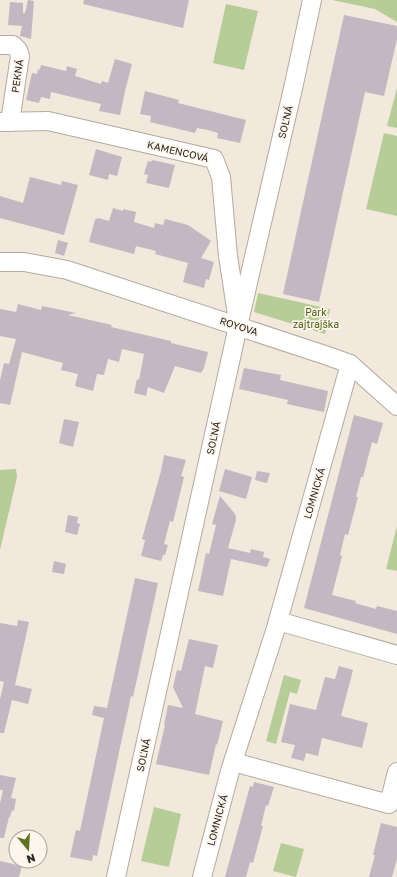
<svg xmlns="http://www.w3.org/2000/svg" width="397" height="877" viewBox="0 0 397 877" font-family="'Golos Text',sans-serif">
	<rect width="100%" height="100%" fill="#f2e8dc"/>
	<g fill="#b6cd98">
		<path d="M332,0H397V22L375,9Z"/>
		<path d="M226,4L258,11L244,70L213,63Z"/>
		<path d="M397,88V128L387,126Z"/>
		<path d="M384,133L397,136V216L366,209Z"/>
		<path d="M258,293L330,309L325,334L254,312Z"/>
		<path d="M16,469L17,477L0,550V470Z"/>
		<path d="M397,526V571L386,569Z"/>
		<path d="M284,675L301,680L297,694L290,692L276,744L266,741Z"/>
		<path d="M154,807L181,814L169,867L141,861Z"/>
		<path d="M281,843L304,849L296,877L273,871Z"/>
	</g>
	<g fill="#c4b7c1">
		<path d="M28,0L34,1L31,39L20,36L22,26L8,25L10,2L23,3V13H25Z"/>
		<path d="M84,0H189L183,28L83,4Z"/>
		<path d="M344,15L397,26V39L384,96L365,92L319,302L283,294Z"/>
		<path d="M115,59L132,64L125,91L120,115L99,111L101,104L51,92L50,99L41,97L39,103L26,100L32,73L37,74L38,69L40,70L41,65L66,71L67,66L77,69L75,76L101,84L102,81L108,83Z"/>
		<path d="M145,91L179,100L178,103L246,120L240,143L217,138L218,133L208,130L197,128L195,133L150,122L151,116L140,114Z"/>
		<path d="M96,149L122,157L117,176L109,174L108,180L89,175Z"/>
		<path d="M152,160L175,165L169,188L146,183L148,175L144,174L148,161L151,162Z"/>
		<path d="M30,177L61,185L62,181L78,185L64,235L0,218V196L23,203Z"/>
		<path d="M113,208L123,211V209L136,212L134,222L154,228L155,223L163,225L165,219L188,225L211,241L201,258L214,262L209,280L206,279L204,288L183,282L188,263L155,254L156,251L136,246L134,254L89,242L95,220L98,218L109,221Z"/>
		<path d="M58,240L68,243L64,256L55,253Z"/>
		<path d="M18,304L41,310L42,306L76,313L68,315L112,325L111,327L171,341V343L208,352L204,368L201,373L175,366L164,393L148,387L146,396L134,393L137,379L139,380L144,354L122,349L119,362L108,359L104,375L97,374L93,391L75,386L78,374L61,370L63,363L22,352L10,405L0,403V380L4,363L9,364L16,339L0,336V309L16,312Z"/>
		<path d="M244,368L281,375L280,380L328,391L324,412L287,404L288,400L239,389Z"/>
		<path d="M354,415L383,423L377,444L372,442L363,477H361L356,497H358L348,535L345,534L340,555L342,556L332,595L356,601L355,603L376,609L377,606L397,611V634L304,608Z"/>
		<path d="M64,419L79,422L73,447L59,443Z"/>
		<path d="M164,455L186,460L181,476L184,477L173,522L170,521L164,544L168,545L165,555H163L161,561L141,556L145,540L142,539L161,471Z"/>
		<path d="M225,469L252,477L246,499L219,491Z"/>
		<path d="M257,471L270,473L267,483L255,480Z"/>
		<path d="M220,496L235,514L236,517V520L228,548L250,553L251,549L264,552L263,557L270,559L267,567L231,559L223,596L198,591L206,553L209,554L216,525L212,524Z"/>
		<path d="M68,515L78,517L77,523L80,524L77,535L65,532Z"/>
		<path d="M54,561L66,564L64,574L52,572Z"/>
		<path d="M135,578L158,583L133,697L131,696L97,856L93,855L92,861L70,857L76,830L80,831L104,718L92,715L94,706L107,708Z"/>
		<path d="M18,620L29,622L15,685L32,689L28,704L12,700L4,733H0V699L4,682L0,681V623L17,626Z"/>
		<path d="M189,639L218,645L213,668L205,666L195,714L223,721L217,745L216,744L209,775L156,764L165,725H164L168,705L183,708L173,687L177,670L181,671Z"/>
		<path d="M339,666L353,670L341,716L368,723L362,748L322,738L318,756L306,753L304,761L291,758L295,745L281,742L290,704L316,710L325,677L335,679Z"/>
		<path d="M0,775L16,778L11,798L16,799L14,811L12,810L10,817H9L4,838H0V803L3,790H0Z"/>
		<path d="M254,782L274,787L268,806L266,805L261,826H263L253,863L250,862L246,877H225L250,786L253,787Z"/>
		<path d="M381,823L397,827V859L392,877H369L375,855H373Z"/>
		<path d="M0,861L22,866L19,877H0Z"/>
	</g>
	<g fill="none" stroke-linecap="round" stroke-linejoin="round">
		<g stroke="#b4aa9f" stroke-width="20">
			<g id="minor">
				<path d="M0,45H13L18,50L20,56L10,122"/>
				<path d="M0,122L48,121L214,159L221,177L228,256L237,315"/>
				<path d="M0,262H24L67,270L328,356L350,364L397,406"/>
				<path d="M278,621L397,655"/>
				<path d="M233,762L389,804L397,772"/>
				<path d="M116,877L238,326L294,84L312,0"/>
				<path d="M202,877L230,771L276,628L350,364"/>
			</g>
		</g>
		<use href="#minor" stroke="#fff" stroke-width="18"/>
	</g>
	<g text-anchor="middle" dominant-baseline="central" stroke-width="3.5" stroke-linejoin="round" paint-order="stroke">
		<g font-size="10" fill="#2a2622" stroke="#fef5ec">
			<text transform="translate(17 76) rotate(-82)">PEKNÁ</text>
			<text transform="translate(285 122) rotate(-77)">SOĽNÁ</text>
			<text transform="translate(178 151) rotate(13)">KAMENCOVÁ</text>
			<text transform="translate(239 326) rotate(18)">ROYOVA</text>
			<text transform="translate(213 438) rotate(-78)">SOĽNÁ</text>
			<text transform="translate(314 493) rotate(-74)">LOMNICKÁ</text>
			<text transform="translate(143 755) rotate(-78)">SOĽNÁ</text>
			<text transform="translate(217 820) rotate(-75)">LOMNICKÁ</text>
		</g>
		<g font-size="10" fill="#45610f" stroke="#fef5ec">
			<text x="316" y="312">Park<tspan x="316" dy="12">zajtrajška</tspan></text>
		</g>
	</g>
	<g transform="translate(28 849) rotate(162)"><circle r="19" fill="#fef5ec" stroke="#a9a29b"/>
	<path d="M0-3L7 15L0 10L-7 15Z" fill="#5f7323"/>
	<text y="-6" font-size="11" font-weight="bold" text-anchor="middle" fill="#2a2622">N</text>
	</g>
</svg>
